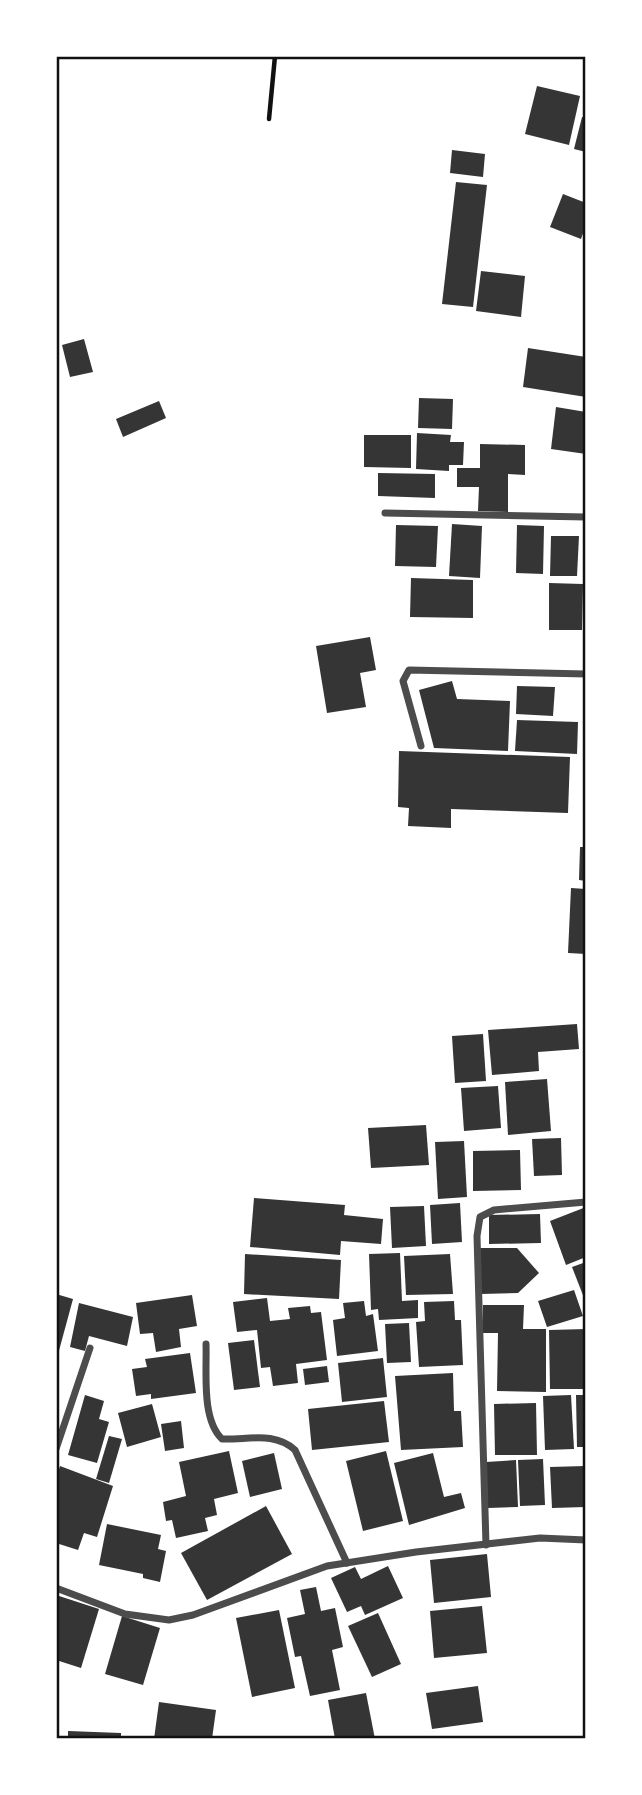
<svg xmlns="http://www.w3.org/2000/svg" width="642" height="1795" viewBox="0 0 642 1795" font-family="'Work Sans',sans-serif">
	<rect width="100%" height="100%" fill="#fff"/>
	<g fill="#353535">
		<path d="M537,86L580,96L569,145L525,134Z"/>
		<path d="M582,117H586V152L574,149Z"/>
		<path d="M452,150L485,154L483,177L450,173Z"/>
		<path d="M456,182L487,185L473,307L442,304Z"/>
		<path d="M563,194L586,203V225L581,239L550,227Z"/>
		<path d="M481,271L525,276L521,317L476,311Z"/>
		<path d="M84,339L93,372L70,377L62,345Z"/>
		<path d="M528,348L586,357V397L523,387Z"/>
		<path d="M419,398L453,399L452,429L418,428Z"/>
		<path d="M159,401L166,418L123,437L116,419Z"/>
		<path d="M556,407L586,412V454L551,449Z"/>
		<path d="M417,433L451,435L450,442H464L463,465H449V471L416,469Z"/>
		<path d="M364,435H411V468L364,467Z"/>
		<path d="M480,444L525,445V475L508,474V512L478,511L479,487H457V468H480Z"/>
		<path d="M378,473L435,474V498L378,496Z"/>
		<path d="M452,524L482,526L480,578L449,576Z"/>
		<path d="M396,525L438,526L436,567L395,566Z"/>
		<path d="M517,525L544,526L543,574L516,573Z"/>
		<path d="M551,536H579L577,576H550Z"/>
		<path d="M411,578L473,580V618L410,617Z"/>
		<path d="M549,583L583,584L582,630H549Z"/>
		<path d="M370,637L376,670L360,673L366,707L327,713L316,646Z"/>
		<path d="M452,681L457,699L510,701L508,751L434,748L419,690Z"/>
		<path d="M517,686L555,687L553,716L516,714Z"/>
		<path d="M517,720L578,722L577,754L515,751Z"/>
		<path d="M399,751L570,757L568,813L451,809V828L408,826L409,808L398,807Z"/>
		<path d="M580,847H586V881L579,880Z"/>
		<path d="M571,888L586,889V954L568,953Z"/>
		<path d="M577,1024L579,1049L538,1052L539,1071L492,1075L488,1030Z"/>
		<path d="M483,1034L486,1081L455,1083L452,1036Z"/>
		<path d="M547,1079L551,1131L508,1135L505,1082Z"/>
		<path d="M498,1086L501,1128L464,1131L461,1088Z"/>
		<path d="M426,1125L429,1165L371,1168L368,1128Z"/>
		<path d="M561,1138L562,1175L534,1176L532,1139Z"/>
		<path d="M464,1141L467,1197L438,1199L435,1142Z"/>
		<path d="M520,1150L521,1190L473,1191V1151Z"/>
		<path d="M254,1198L345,1205L344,1215L383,1219L381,1244L341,1241L340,1255L250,1247Z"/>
		<path d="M460,1203L462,1242L432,1244L430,1205Z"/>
		<path d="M424,1206L426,1246L392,1248L390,1207Z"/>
		<path d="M586,1207V1257L566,1265L550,1221Z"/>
		<path d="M540,1214L541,1243L489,1244V1215Z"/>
		<path d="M480,1248H517L539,1273L518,1293L481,1294Z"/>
		<path d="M400,1253L402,1301L418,1300V1318L379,1320L378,1309L371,1310L369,1254Z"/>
		<path d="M245,1254L341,1260L339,1299L244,1294Z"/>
		<path d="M450,1254L453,1294L406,1295L404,1256Z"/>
		<path d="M586,1262V1303L572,1267Z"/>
		<path d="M574,1290L583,1316L547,1327L538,1301Z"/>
		<path d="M56,1294L73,1299L57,1358H56Z"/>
		<path d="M192,1295L197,1326L179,1329L181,1347L156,1352L153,1333L140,1334L136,1303Z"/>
		<path d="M267,1298L270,1321L290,1319L288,1308L310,1306L311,1313L321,1312L327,1360L296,1364L298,1383L273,1386L270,1367L261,1368L257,1330L237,1332L233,1302Z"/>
		<path d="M364,1301L366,1316L373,1314L378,1351L337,1356L333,1320L345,1318L343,1303Z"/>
		<path d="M454,1301L455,1320H461L463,1365L419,1367L416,1322L425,1321L424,1302Z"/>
		<path d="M79,1303L133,1317L127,1346L89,1336L85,1351L70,1347Z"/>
		<path d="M483,1305H524L523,1329H546V1392L497,1391L498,1333H483Z"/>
		<path d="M409,1323L411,1362L387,1363L385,1324Z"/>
		<path d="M586,1329V1389H550L549,1330Z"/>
		<path d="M254,1340L260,1387L234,1390L228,1343Z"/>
		<path d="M190,1353L196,1393L151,1399V1394L136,1396L132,1369L147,1367L145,1359Z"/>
		<path d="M383,1358L387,1397L342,1402L338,1363Z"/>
		<path d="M327,1366L329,1382L305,1385L303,1369Z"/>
		<path d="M453,1373L454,1411H461L463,1447L401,1450L395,1376Z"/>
		<path d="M85,1395L104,1401L99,1419L109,1422L97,1463L68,1455Z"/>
		<path d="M571,1395L574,1449L545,1450L543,1396Z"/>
		<path d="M576,1395H586V1447H577Z"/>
		<path d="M384,1401L389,1442L312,1450L308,1409Z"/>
		<path d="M536,1403L537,1455H495L494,1404Z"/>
		<path d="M152,1404L161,1437L127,1447L118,1413Z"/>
		<path d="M181,1421L184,1448L165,1451L161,1424Z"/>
		<path d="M109,1436L122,1439L109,1483L96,1479Z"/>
		<path d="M229,1451L238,1493L214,1499L217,1515L205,1518L208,1531L176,1538L172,1520L166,1521L163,1502L186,1496L179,1462Z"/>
		<path d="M386,1451L403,1521L363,1531L346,1461Z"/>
		<path d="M274,1453L282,1489L250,1497L242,1461Z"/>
		<path d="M433,1453L444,1497L461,1493L465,1508L409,1525L394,1463Z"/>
		<path d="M543,1459L545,1505L520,1506L518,1460Z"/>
		<path d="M516,1460L518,1507L488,1508L486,1462Z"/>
		<path d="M60,1466L113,1486L97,1537L84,1533L78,1550L56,1543L59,1529L56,1528V1479Z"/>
		<path d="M585,1466L586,1507L552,1508L550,1467Z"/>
		<path d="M266,1506L292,1554L207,1600L181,1553Z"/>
		<path d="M107,1524L161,1535L158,1549L166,1551L160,1582L143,1578V1574L99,1565Z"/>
		<path d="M487,1554L491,1597L434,1603L430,1560Z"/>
		<path d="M388,1566L403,1598L365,1615L361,1606L347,1612L331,1578L355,1567L361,1579Z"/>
		<path d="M316,1587L321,1611L335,1608L343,1647L332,1650L340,1690L310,1696L301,1656L295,1657L287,1618L305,1614L300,1590Z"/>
		<path d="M56,1595L99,1609L81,1668L56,1660Z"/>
		<path d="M482,1606L487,1653L434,1658L430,1611Z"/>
		<path d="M279,1610L295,1688L252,1697L236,1618Z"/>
		<path d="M378,1613L401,1664L372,1677L348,1626Z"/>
		<path d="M122,1616L160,1628L143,1685L105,1674Z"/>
		<path d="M478,1686L483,1722L432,1729L426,1693Z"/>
		<path d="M366,1693L375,1739H335L328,1700Z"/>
		<path d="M159,1702L216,1710L212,1739H154Z"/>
		<path d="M68,1731L121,1733V1739H68Z"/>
	</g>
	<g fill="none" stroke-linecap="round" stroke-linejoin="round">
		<path stroke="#111" stroke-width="4.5" d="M269,119L275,56"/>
		<g stroke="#4c4c4c" stroke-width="7">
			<path d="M385,513L586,517"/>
			<path d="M421,746L403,681L409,670L586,674"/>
			<path d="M206,1344C207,1371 201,1419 222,1439C248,1440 274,1431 295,1450L347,1563"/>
			<path d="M56,1449L90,1348"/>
			<path d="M486,1545L477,1236L480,1217L494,1210L586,1202"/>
			<path d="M56,1588L125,1614L169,1620L193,1615L327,1566L416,1552L540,1538L586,1540"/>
		</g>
	</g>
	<rect width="642" height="1795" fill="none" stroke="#ffffff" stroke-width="116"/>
	<rect x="58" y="58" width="526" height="1679" fill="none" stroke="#111" stroke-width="2.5"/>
</svg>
